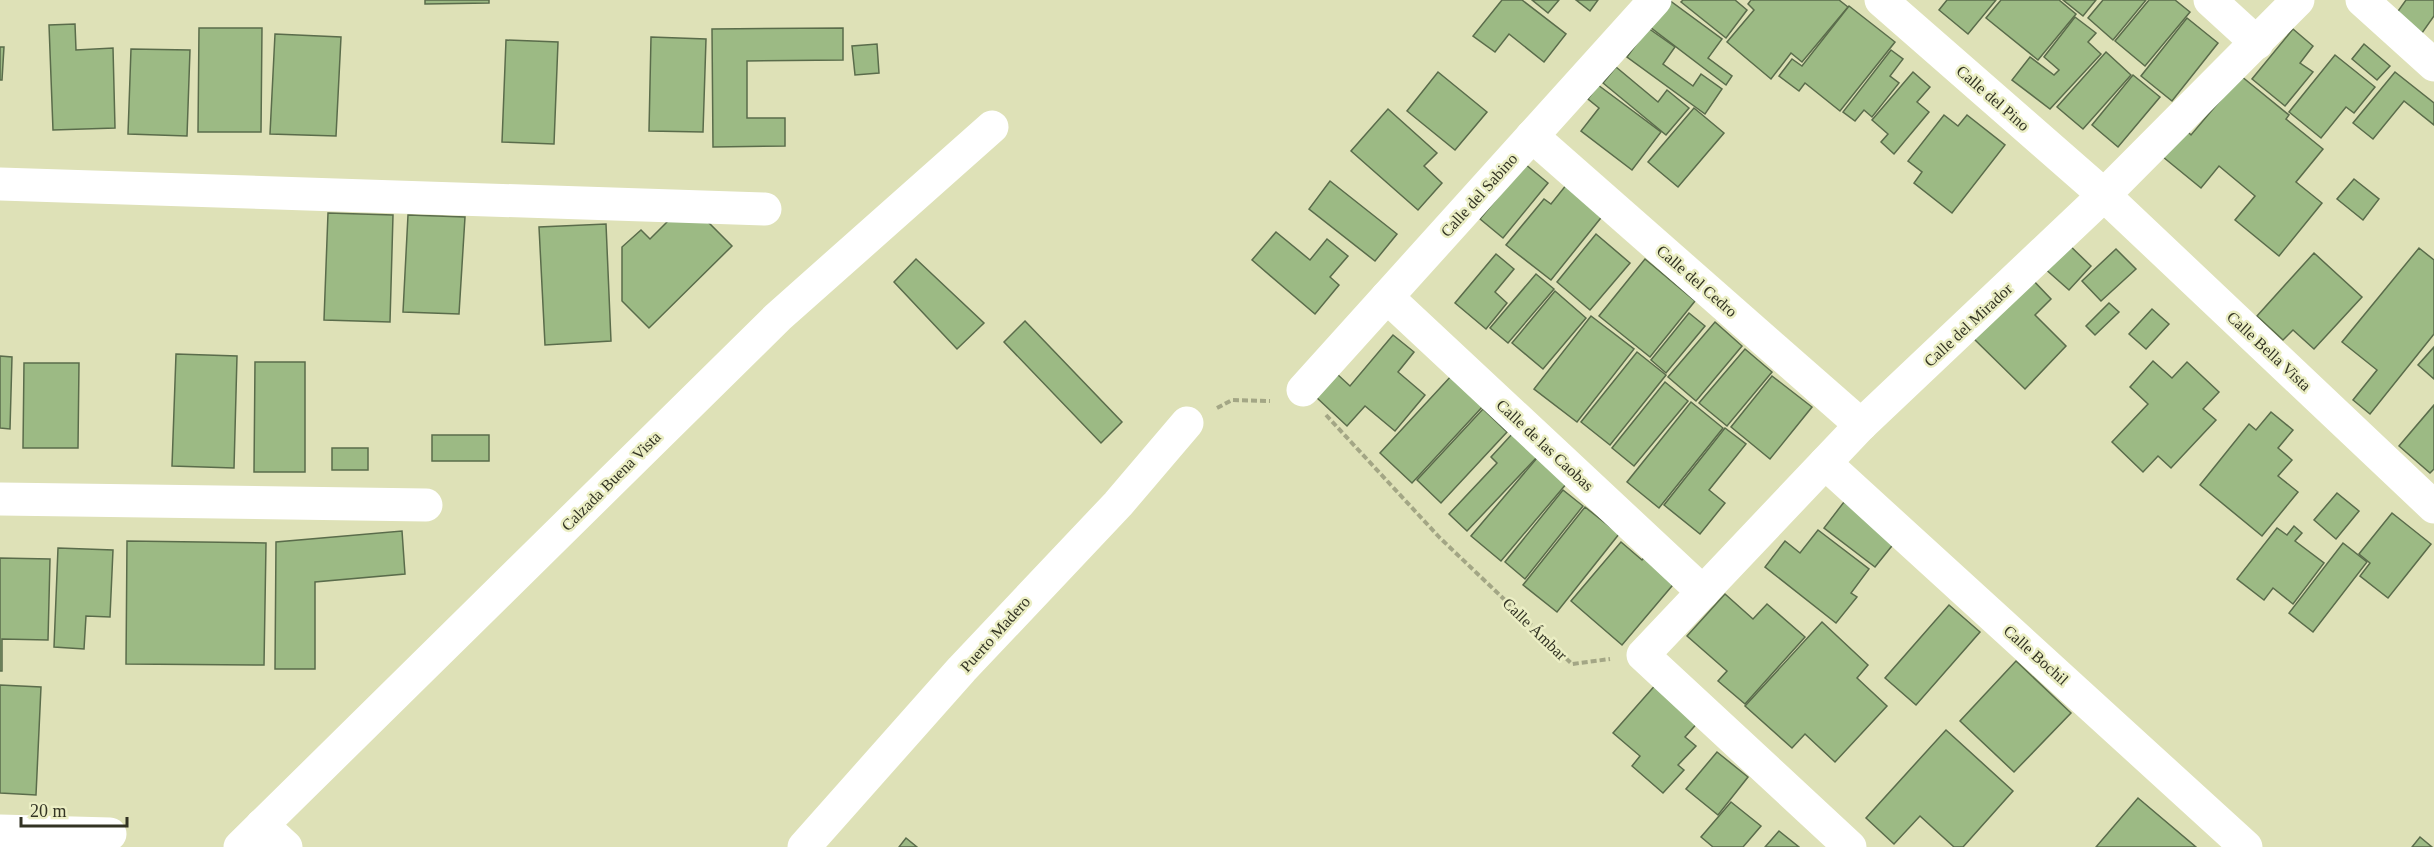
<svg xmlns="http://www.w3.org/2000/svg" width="2434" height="847" viewBox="0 0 2434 847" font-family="'Times New Roman',serif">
	<rect width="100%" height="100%" fill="#dee1b7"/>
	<g fill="#9cba84" stroke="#5a6c4b" stroke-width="1.5">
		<path d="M425,0H489V3L425,4Z"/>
		<path d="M1502,0H1522L1566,34L1544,62L1509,34L1495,52L1473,36Z"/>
		<path d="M1532,0H1559L1548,13Z"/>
		<path d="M1576,0H1598L1590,11Z"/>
		<path d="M1669,0L1722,39L1708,58L1732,76L1726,85L1650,27Z"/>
		<path d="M1683,0H1735L1747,10L1726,38L1681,2Z"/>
		<path d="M1751,0H1839L1848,7L1802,62L1791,53L1771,79L1727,42L1754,10L1748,4Z"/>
		<path d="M1947,0H1996L1968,34L1939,10Z"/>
		<path d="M2001,0H2059L2076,14L2038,60L1986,18Z"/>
		<path d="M2063,0H2096L2083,16Z"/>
		<path d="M2103,0H2146L2113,40L2088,18Z"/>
		<path d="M2149,0H2175L2190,12L2145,66L2115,41Z"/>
		<path d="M2406,0H2434V16L2422,33L2396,14Z"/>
		<path d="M1849,6L1895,42L1840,111L1805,83L1799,91L1779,76L1792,59L1802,66Z"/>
		<path d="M2075,17L2096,33L2088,42L2101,54L2050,109L2012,80L2030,57L2054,75L2059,70L2044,57Z"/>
		<path d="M2187,18L2218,43L2172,101L2141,76Z"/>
		<path d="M75,24L76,50L113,48L115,128L53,130L49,25Z"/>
		<path d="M199,28H262L261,132H198Z"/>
		<path d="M843,28V60L747,61V118H785V146L713,147L712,29Z"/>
		<path d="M1648,28L1675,47L1663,64L1693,86L1701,74L1722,89L1705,114L1627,57Z"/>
		<path d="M2293,29L2313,46L2300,63L2313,72L2285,106L2252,79Z"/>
		<path d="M275,34L341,37L336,136L270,134Z"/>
		<path d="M651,37L706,39L703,132L649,131Z"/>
		<path d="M506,40L558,42L554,144L502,142Z"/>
		<path d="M877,44L879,73L855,75L852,46Z"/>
		<path d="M2364,44L2390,66L2377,80L2352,59Z"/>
		<path d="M0,47H4L2,80H0Z"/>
		<path d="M131,49L190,50L187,136L128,134Z"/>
		<path d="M1891,50L1903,59L1890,76L1899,83L1872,117L1864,110L1855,121L1843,112Z"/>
		<path d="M2106,52L2131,75L2083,129L2057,107Z"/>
		<path d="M2335,55L2375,87L2354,113L2346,107L2321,138L2289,112Z"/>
		<path d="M1616,67L1658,102L1667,90L1689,108L1666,135L1603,83Z"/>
		<path d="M1438,72L1487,112L1455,150L1407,111Z"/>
		<path d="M1913,72L1930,87L1917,102L1929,112L1894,154L1881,142L1888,134L1872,120Z"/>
		<path d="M2395,72L2434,103V125L2404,101L2373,139L2353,123Z"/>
		<path d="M2133,75L2160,97L2118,147L2092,125Z"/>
		<path d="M2241,76L2289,115L2286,119L2323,149L2296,182L2322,203L2279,256L2235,220L2255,196L2219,166L2201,188L2163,157L2186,130L2191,135Z"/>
		<path d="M1598,85L1661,132L1632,170L1581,131L1599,108L1588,99Z"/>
		<path d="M1694,108L1724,133L1678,187L1648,162Z"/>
		<path d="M1388,109L1437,153L1424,166L1442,183L1418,210L1351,151Z"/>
		<path d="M1944,115L1958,126L1967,115L2005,145L1952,213L1914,183L1922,172L1908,161Z"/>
		<path d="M1525,164L1548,183L1503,238L1480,219Z"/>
		<path d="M2354,179L2379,199L2363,220L2337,199Z"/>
		<path d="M1330,181L1397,234L1375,261L1309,209Z"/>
		<path d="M1567,184L1604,214L1551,280L1506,245L1544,199L1551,204Z"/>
		<path d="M328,213L393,215L390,322L324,320Z"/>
		<path d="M676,213L705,219L732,246L649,328L622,301V247L641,230L650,239Z"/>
		<path d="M408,215L465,217L459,314L403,312Z"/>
		<path d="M606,224L611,341L545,345L539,227Z"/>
		<path d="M1276,232L1310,260L1327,239L1348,256L1330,277L1339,285L1315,314L1252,260Z"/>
		<path d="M1596,234L1630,263L1590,310L1557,282Z"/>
		<path d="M2066,242L2091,266L2069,290L2043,267Z"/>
		<path d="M2419,248L2434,260V334L2370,414L2353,400L2377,370L2342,342Z"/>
		<path d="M2116,249L2136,269L2101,301L2082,281Z"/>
		<path d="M2314,253L2362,297L2314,349L2293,330L2283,340L2257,316Z"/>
		<path d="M1496,254L1514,269L1495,292L1507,303L1486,329L1455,303Z"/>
		<path d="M916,259L984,323L957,349L894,282Z"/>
		<path d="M1645,259L1695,301L1650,357L1599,316Z"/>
		<path d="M1536,274L1554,289L1508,343L1490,328Z"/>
		<path d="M2028,275L2051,299L2035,315L2066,346L2025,389L1970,335Z"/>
		<path d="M1555,291L1586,318L1543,369L1512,343Z"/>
		<path d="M2109,303L2119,312L2095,335L2086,326Z"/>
		<path d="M2152,309L2169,324L2146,349L2129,334Z"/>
		<path d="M1689,313L1705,326L1666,373L1651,360Z"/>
		<path d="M1591,316L1634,349L1577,422L1534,389Z"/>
		<path d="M1025,321L1122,422L1101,443L1004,342Z"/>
		<path d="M1715,322L1742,346L1696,401L1668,377Z"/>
		<path d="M1393,335L1414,352L1398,372L1425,395L1395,431L1365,406L1347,426L1316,397L1337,374L1350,386Z"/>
		<path d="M2434,347V379L2418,365Z"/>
		<path d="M1745,349L1772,372L1727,426L1699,403Z"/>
		<path d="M1637,352L1666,375L1610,445L1581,422Z"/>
		<path d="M176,354L237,356L234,468L172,466Z"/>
		<path d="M0,356L12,357L10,429L0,428Z"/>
		<path d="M2153,361L2172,378L2187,362L2219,392L2203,409L2216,420L2171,468L2158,456L2143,472L2112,442L2148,404L2130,387Z"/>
		<path d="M255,362H305V472H254Z"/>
		<path d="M24,363H79L78,448H23Z"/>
		<path d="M1452,375L1484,405L1412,483L1380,453Z"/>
		<path d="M1772,376L1812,407L1770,459L1731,427Z"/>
		<path d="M1665,382L1688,401L1634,466L1612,448Z"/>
		<path d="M1691,402L1723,428L1659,508L1627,482Z"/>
		<path d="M2434,405V469L2430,473L2399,446Z"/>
		<path d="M1483,409L1507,432L1441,503L1417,480Z"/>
		<path d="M2271,412L2293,430L2278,448L2292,460L2278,476L2298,492L2262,536L2200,485L2249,424L2256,430Z"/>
		<path d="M1725,428L1746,444L1709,490L1725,503L1700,534L1664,505Z"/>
		<path d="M1513,433L1537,457L1467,531L1449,514L1497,463L1491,457Z"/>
		<rect x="432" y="435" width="57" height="26"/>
		<rect x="332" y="448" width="36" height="22"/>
		<path d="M1537,458L1567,483L1501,561L1471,536Z"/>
		<path d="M1563,490L1583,506L1525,579L1505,562Z"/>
		<path d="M2337,493L2359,511L2336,539L2314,520Z"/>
		<path d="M1844,502L1895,542L1875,567L1824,528Z"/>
		<path d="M1585,507L1619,534L1557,612L1523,585Z"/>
		<path d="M2392,513L2431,544L2388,598L2360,576L2370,563L2359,554Z"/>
		<path d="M2294,526L2302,533L2295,541L2324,563L2293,604L2273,588L2264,600L2237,579L2277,528L2287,535Z"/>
		<path d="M1818,530L1869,569L1851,593L1857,597L1836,623L1765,567L1785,541L1800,553Z"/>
		<path d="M402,531L405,574L315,582V669H275L276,542Z"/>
		<path d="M127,541L266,543L264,665L126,664Z"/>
		<path d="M1621,542L1642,560L1647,554L1677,580L1622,645L1571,601Z"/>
		<path d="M2343,543L2367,562L2313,632L2289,613Z"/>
		<path d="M58,548L113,550L110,617L86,616L84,649L54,647Z"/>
		<path d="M0,558L50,559L48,640L2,639V671H0Z"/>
		<path d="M1725,594L1753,619L1767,604L1805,637L1745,704L1718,681L1727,671L1687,636Z"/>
		<path d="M1949,605L1980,632L1916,705L1885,678Z"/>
		<path d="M1822,622L1868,665L1857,678L1887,706L1835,762L1805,734L1792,748L1745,706Z"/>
		<path d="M2016,661L2071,713L2014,772L1960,721Z"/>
		<path d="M1658,682L1700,720L1685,737L1696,746L1678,765L1684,770L1663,793L1632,766L1640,756L1613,733Z"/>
		<path d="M0,685L41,687L36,795L0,793Z"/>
		<path d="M1946,730L2013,791L1963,847H1954L1920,816L1894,844L1866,818Z"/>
		<path d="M1717,752L1748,777L1718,815L1686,789Z"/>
		<path d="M2138,798L2196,847H2096Z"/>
		<path d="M1731,802L1761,826L1743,847H1713L1701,837Z"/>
		<path d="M1779,831L1799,847H1765Z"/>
		<path d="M2420,837L2432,847H2412Z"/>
		<path d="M906,838L917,847H899Z"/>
	</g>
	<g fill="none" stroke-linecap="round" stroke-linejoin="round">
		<g stroke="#a3a685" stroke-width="4" stroke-dasharray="6 3" stroke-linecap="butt">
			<path d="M1217,408L1232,400L1270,401"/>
			<path d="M1326,415L1440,538L1572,664L1610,659"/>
		</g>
		<g stroke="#fff" stroke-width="33">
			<path d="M1881,0L2104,195L2434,507"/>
			<path d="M2210,0L2257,43"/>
			<path d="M2362,0L2434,65"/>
			<path d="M1532,136L1861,425"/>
			<path d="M0,184L765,209"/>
			<path d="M1387,297L1703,592"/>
			<path d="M1303,390L1655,0"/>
			<path d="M1825,463L2246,847"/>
			<path d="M0,499L426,505"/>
			<path d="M262,825L286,847"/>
			<path d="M0,831L110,834"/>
			<path d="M240,847L778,317L992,127"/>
			<path d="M804,847L962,669L1118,504L1187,423"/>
			<path d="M1850,847L1643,655L1861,425L2104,195L2298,0"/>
		</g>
	</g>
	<g text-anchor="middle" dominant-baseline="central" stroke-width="5" stroke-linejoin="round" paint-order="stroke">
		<g font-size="16" fill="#323323" stroke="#ebeec4">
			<text transform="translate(1993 98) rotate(41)">Calle del Pino</text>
			<text transform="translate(1479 195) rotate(-48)">Calle del Sabino</text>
			<text transform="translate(1697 281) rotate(41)">Calle del Cedro</text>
			<text transform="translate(1968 325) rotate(-43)">Calle del Mirador</text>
			<text transform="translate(2269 351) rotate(43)">Calle Bella Vista</text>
			<text transform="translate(1545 445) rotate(43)">Calle de las Caobas</text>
			<text transform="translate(611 481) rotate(-45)">Calzada Buena Vista</text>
			<text transform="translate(1535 629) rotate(44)">Calle Ámbar</text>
			<text transform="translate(995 634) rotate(-48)">Puerto Madero</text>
			<text transform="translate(2036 655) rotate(42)">Calle Bochil</text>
		</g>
	</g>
	<path d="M21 817v9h106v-9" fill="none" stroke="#323323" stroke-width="3"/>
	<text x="30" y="817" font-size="18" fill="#323323" stroke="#ebeec4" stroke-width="4.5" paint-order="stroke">20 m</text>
</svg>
